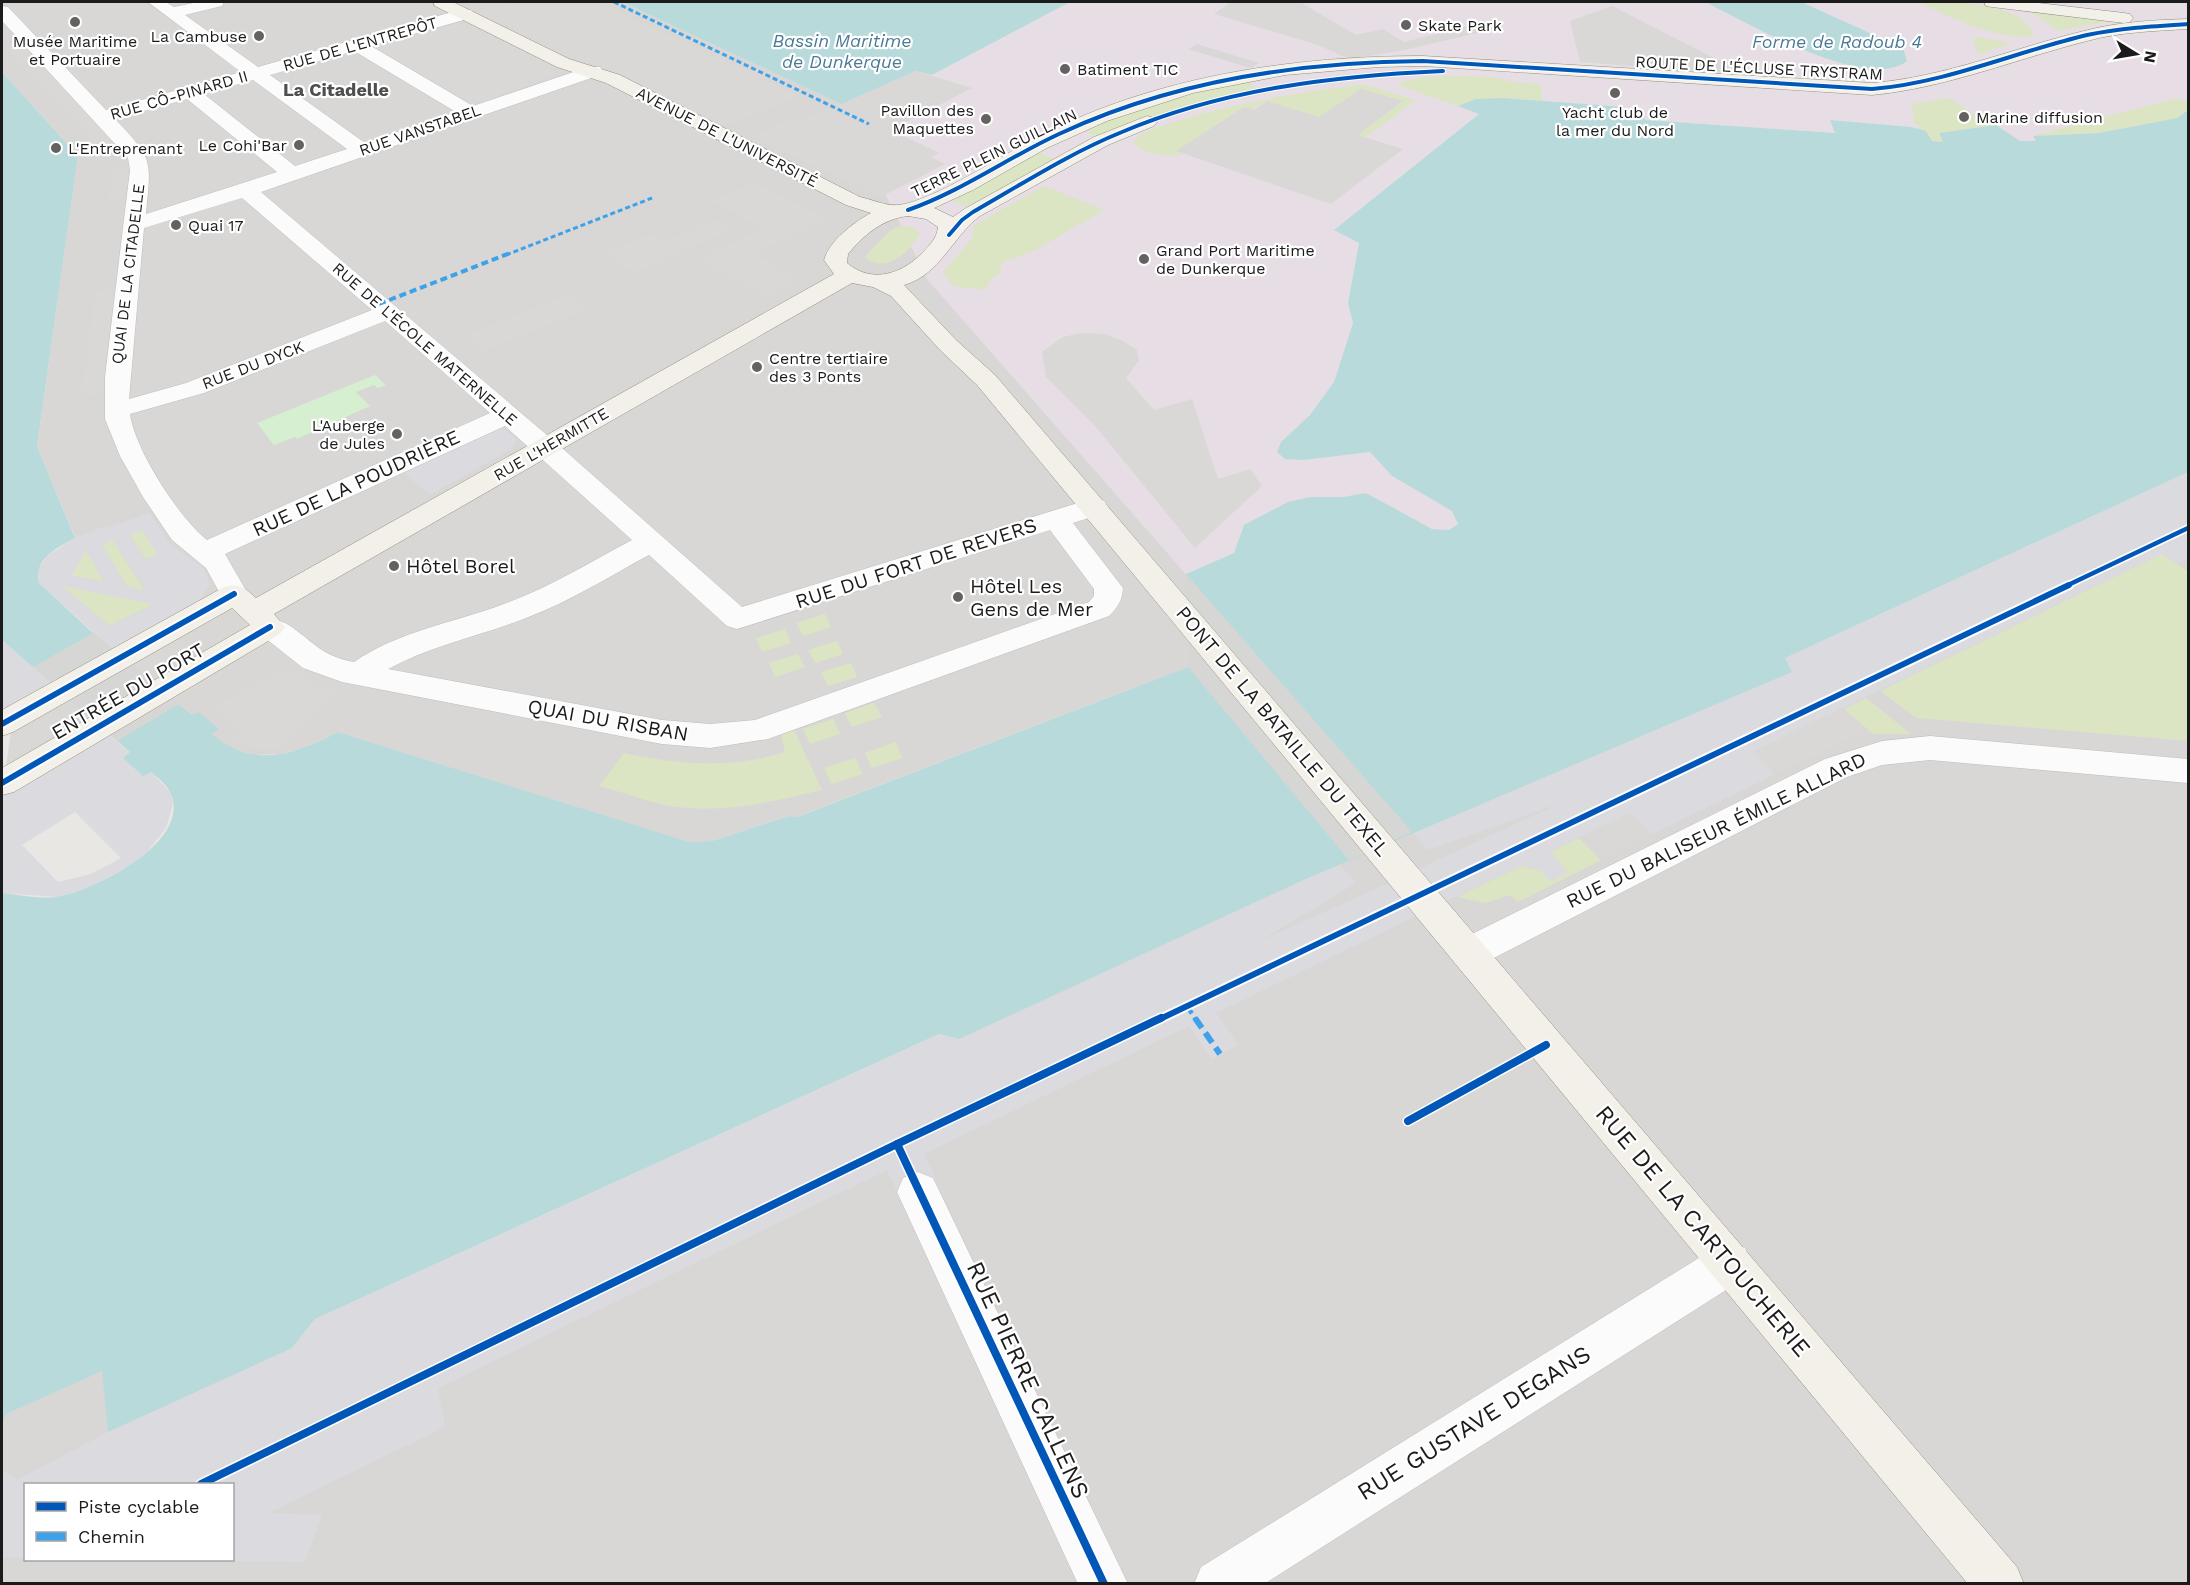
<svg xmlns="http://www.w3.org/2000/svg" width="2190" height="1585" viewBox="0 0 2190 1585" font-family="'Work Sans',sans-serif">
	<rect width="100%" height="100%" fill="#e9e7e4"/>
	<g fill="#d8d7d5" fill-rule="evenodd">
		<path d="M2,2H622L841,104L928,280L1186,574L1188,667L796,817L789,816L712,841L689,842L671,837L338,732L304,748L281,754L254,755L226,747L212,734L218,729L192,715L93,633L75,537L37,446L78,156L2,72Z"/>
		<path d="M2188,472V1583L2,1584V1421L7,1414L103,1370L108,1431L1308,878L1412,832ZM26,1484H232V1560H26Z"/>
	</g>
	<path fill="#e7dde4" d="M1070,2H2188V110L2034,137L2037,141H2020L1995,125L1939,132L1830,120L1836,133L1645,120L1625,107L1504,98L1459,106L1480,113L1335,229L1359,242L1348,303L1353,323L1334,382L1310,415L1281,442L1304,460L1370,452L1392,476L1452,511L1458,524L1449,530L1432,529L1366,494L1343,497H1310L1244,525L1234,553L1186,574L928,280L841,104L916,71L932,75Z"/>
	<g fill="#dbe5c4">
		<path d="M1918,2C1948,2 2023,0 2034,36C1998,41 1950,17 1918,2Z"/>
		<path d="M2028,10L2112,21L2058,31Z"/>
		<path d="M1977,37L2012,43L1982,53L1977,52L1973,39Z"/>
		<path d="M1496,77L1510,82L1541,84L1542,101C1512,98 1487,95 1458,106L1397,85C1414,73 1474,76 1496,77Z"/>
		<path d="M1245,82L1252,84L1253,88L1176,109L1103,136L1091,135L1085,130L1086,127L1192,92Z"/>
		<path d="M1357,85H1366L1416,100L1366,137L1357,135L1402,102L1361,89L1320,117L1267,101L1177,152L1184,154C1168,158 1144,155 1133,142C1142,130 1160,127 1174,122C1234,103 1295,93 1357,85Z"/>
		<path d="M1949,98L1993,127L1939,133L1944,142L1932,141L1926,131L1911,127L1919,128V125L1914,124L1913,109L1910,104Z"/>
		<path d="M2177,98L2188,102V110L2177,118L2099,133L2033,136Z"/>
		<path d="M1035,151L1058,160L970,208L946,198Z"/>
		<path d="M1044,186L1104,210L1037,249L1004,262L1001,265L1000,274L992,278L985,290L953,286L943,272L972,239L974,225Z"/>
		<path d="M900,226L914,227L920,234C909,251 890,272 868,260L866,256L869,252L891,230Z"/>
		<path d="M142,530L158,554L145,559L130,534Z"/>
		<path d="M113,540L145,591L127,587L102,545Z"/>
		<path d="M86,550L104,582L72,575Z"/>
		<path d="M2162,554L2188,571V741L1917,718L1880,691Z"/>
		<path d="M61,585L153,604L110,626Z"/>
		<path d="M825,614L831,627L803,636L796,623Z"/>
		<path d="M785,629L791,643L762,652L756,638Z"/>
		<path d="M837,641L843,654L815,663L808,650Z"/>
		<path d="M798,654L805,667L775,677L769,663Z"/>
		<path d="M851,663L857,677L828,686L821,672Z"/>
		<path d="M1866,698L1911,734H1873L1844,709Z"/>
		<path d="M874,703L882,717L852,727L845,713Z"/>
		<path d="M833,719L840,734L810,744L803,729Z"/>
		<path d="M794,730L822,790C771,802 723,814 671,806C647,802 623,792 599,786L624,753C678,765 732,769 785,752L781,735Z"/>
		<path d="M895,742L903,758L872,768L865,753Z"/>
		<path d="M855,758L863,774L832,784L824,768Z"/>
		<path d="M1579,838L1601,860L1518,902L1510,895L1485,903L1457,897L1522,866L1541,871L1551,881L1568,872L1550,852Z"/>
	</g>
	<path fill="#d5efd0" d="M375,375L386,385L378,388L374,385L356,392L370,406L297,439L295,437L274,445L257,423Z"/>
	<g fill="#d9d8d7">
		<path d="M512,2H597L800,96L726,126L647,87L637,86L596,66L555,52L479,12Z"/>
		<path d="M1231,2H1300L1356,35L1383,29L1404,42L1492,20L1503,27L1409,49L1350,59L1315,44L1214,14Z"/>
		<path d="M1612,6L1736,69L1722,73L1580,62L1570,21Z"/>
		<path d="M457,23L473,25L557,69L555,77L475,105L372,47Z"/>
		<path d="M20,42L119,145L101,151L4,47Z"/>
		<path d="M1197,44L1259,63L1250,68L1188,49Z"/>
		<path d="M916,71L972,88L891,130L939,153L931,157L945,164L881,197L751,136L796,117L802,120Z"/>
		<path d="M1361,89L1403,101L1358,135L1403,149L1331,204L1176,151L1244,107L1254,110L1267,101L1319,117Z"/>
		<path d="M129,166L127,199L108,201L112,169Z"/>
		<path d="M753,182L827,219L755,254L801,280L767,297L698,259L763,228L711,201Z"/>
		<path d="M717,219L733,229L635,273L604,254L649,234L664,242Z"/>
		<path d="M114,289L102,393L81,397L95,293Z"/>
		<path d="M568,294L587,309L482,352L464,335Z"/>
		<path d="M1081,333L1105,334L1123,341L1137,350L1139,360L1126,378L1154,410L1192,399L1218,479L1250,469L1262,486L1195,548L1096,427L1046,377L1042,352L1063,337Z"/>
		<path d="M170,635L202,661L5,775L12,723Z"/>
		<path d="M289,666L320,688L336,692L278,749L252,748L231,739L244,731L214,707Z"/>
		<path d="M1844,709L1873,734L1850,738L1775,774L1751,752Z"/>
		<path d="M1631,812L1653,834L1601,860L1579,838Z"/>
	</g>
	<g fill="#dbdbdf" fill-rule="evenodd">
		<path d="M468,421H493L516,439L512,449L430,495L386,458Z"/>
		<path d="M2188,472V558L2177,564L2162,554L1752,752L1775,774L1653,834L1631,812L1550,852L1568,872L1550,881L1541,871L1522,866L1446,901L1418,869L1563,802L1428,850L1412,832L1791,672L1784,658Z"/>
		<path d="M149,513L171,545L201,566L208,577L209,586L201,599L191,608L113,650L39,583L38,570L47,556L75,538L105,526L107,528ZM142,530L157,554L145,559L130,535ZM113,540L145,590L144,591L127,586L102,545ZM86,550L104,581L103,582L72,575ZM62,586L152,604V605L110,626Z"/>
		<path d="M2,640L52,684L2,712Z"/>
		<path d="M107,733L131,753L124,758L151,772L171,793L173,804L166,828L147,852L133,864L91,887L58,897L2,893V795ZM75,812L121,858L91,874L58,882L22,845Z"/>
		<path d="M1339,864L1356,883L1260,941L1389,883L1418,915L1216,1013L1239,1045L1212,1059L1189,1026L924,1154L938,1183L902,1200L887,1170L438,1388L445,1427L268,1513L322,1515L305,1562L148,1560H232V1484H26L25,1558L2,1557V1470L17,1480L108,1432L292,1348L315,1319L939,1034L960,1039Z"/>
	</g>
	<g fill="#b9dadb">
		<path d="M622,2H1070L932,75L916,71L841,104Z"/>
		<path d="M1705,2H1801L1892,43L1904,51L1907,61C1866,93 1747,22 1705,2Z"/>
		<path d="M2,72L78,156L37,446L75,538C57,548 33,559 39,583L93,633L192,715L199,712L219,729L212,734C254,770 295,754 338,732L689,842L712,841L789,816L797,817L1188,667L1186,574L1234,553L1244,525L1288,502L1310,497H1343L1366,493L1432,529L1449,530L1458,524L1452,511L1392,476L1370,452L1304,460L1285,459L1277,452L1281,442L1310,415L1334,382L1353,323L1348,303L1359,243L1334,230L1479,114L1458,106L1476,99L1504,98L1625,107L1644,117L1645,120L1835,133L1830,120L1911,127L1926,131L1932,141L1943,142L1939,133L1996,125L2020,141H2036L2033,136L2099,133L2177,118L2188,110V472L1785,658L1792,672L1308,878L959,1039L939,1034L315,1319L292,1348L108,1432L102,1371L7,1414L2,1421V893C21,895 42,900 61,896C97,889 194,840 170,792C166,784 158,778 151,772L143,776L123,758L130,752L2,640Z"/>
	</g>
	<g fill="#d6d6d5">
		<path d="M1186,574L1412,832L1349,860L1188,667Z"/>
		<path d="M93,633L179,704L117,741L33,667Z"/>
	</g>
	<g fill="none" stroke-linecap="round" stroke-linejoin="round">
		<g stroke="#bfbebc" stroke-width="1">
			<g id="street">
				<path d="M148,2H166L174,7L198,2H224L222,6L185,15L258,67L459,10H471L474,14L471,18L371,46L473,106L588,67H600L603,71L600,75L261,192L554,441L742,607L1094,498L1104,501L1108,507L1104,513L1073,523L1123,588C1122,601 1118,607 1109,616L768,739L710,748L662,744L342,682L303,668L260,634L255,627L260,620C284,613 303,638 322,650C331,656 343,660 354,662C399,631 453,623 504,604C549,588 590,562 632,540L505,426L225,554L248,594L244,601L234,604L224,601L206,568L172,540L143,497L120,456L105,419V377L130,170L128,158L2,21V6L8,7L106,110L241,72ZM354,51L456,112L365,143L270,75ZM253,80L347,149L295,166L204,94ZM187,99L277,172L146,214C151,159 154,160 115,119ZM242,198L372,310L186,383L129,399L144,228ZM385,321L490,413L207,540C179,518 135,450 130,414L204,393ZM1050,530L1094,589V596L1089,602L755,720L710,724L662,720L388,669C432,645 480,636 526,618C569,602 608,577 649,555L727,626L737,629Z"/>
				<path d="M1930,736L2188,759V783L1930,760L1882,765L1847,777L1482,964L1469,968L1456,964L1451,953L1456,942L1825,759L1882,741Z"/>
				<path d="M918,1172L933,1178L1128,1584H1078L897,1192L903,1178Z"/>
				<path d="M1730,1242L1745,1248L1751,1263L1745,1278L1264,1584H1194L1201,1567L1715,1248Z"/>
			</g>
		</g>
		<g stroke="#92907e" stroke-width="1">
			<g id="secondary">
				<path d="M433,2H453L569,59L620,75L860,197C870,199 881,204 891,205C921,209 1001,156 1030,141C1149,77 1291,56 1423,56L1872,83C1945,77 2014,48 2084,31C2117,22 2154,20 2188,19V29C2155,31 2119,32 2087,41C2016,59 1946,88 1872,95L1423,66L1379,67L1285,75L1193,93L1107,121L1047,148L973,190L934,208L953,217L966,208L1094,137L1147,116L1154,118L1157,122L1154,126L1108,145L980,216C952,237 940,275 904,285L956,340L995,375L2017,1567L2024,1584H1968L977,385L940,350L891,296L873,287L852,283L274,614L285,627L280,634L14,792L2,795V768L250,625L232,608L13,732L2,736V710L224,587C239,583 245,588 256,598L834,274L824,260C830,240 853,223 871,213L846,205L606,83L557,67L435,6ZM908,216L926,219L938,227C937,237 931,244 924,251C904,273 873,285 847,263L848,254C864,235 882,219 908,216Z"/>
				<path d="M1984,2H2030L2124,13L2130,14L2133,18L2130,22L2124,23L1992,7L1986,6Z"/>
			</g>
		</g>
		<use href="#street" fill="#fcfbfb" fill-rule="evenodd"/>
		<use href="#secondary" fill="#f2f0e9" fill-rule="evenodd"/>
		<g stroke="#3da2ea" stroke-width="3" stroke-dasharray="5 3" stroke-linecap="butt">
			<path d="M614,2L869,124"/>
			<path d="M506,255L652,198"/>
		</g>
		<path stroke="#3da2ea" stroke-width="4" stroke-dasharray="7 4" stroke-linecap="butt" d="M379,304L510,253"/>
		<path stroke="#3da2ea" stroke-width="4.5" stroke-dasharray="9 4.5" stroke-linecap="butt" d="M1187,1006L1196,1020"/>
		<path stroke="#3da2ea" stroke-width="6" stroke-dasharray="12 6" stroke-linecap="butt" d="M1195,1018L1220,1054"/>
		<g stroke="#fff" stroke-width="6">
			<g id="cycleway-far3">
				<path d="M908,210C962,191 1007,158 1059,134C1172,81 1299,62 1423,61L1872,89C1946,83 2015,52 2087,35C2120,28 2155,26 2188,24"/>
				<path d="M949,235L962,220L973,212C1022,184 1070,153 1122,132C1224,89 1333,76 1443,71"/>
			</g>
		</g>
		<g stroke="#fff" stroke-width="8">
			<path id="cycleway-far2" d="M2066,586L2188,528"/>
		</g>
		<g stroke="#fff" stroke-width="10">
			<g id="cycleway-far1">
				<path d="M2,724L234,594"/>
				<path d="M2,783L270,627"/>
				<path d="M1158,1020L2069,585"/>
			</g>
		</g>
		<g stroke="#fff" stroke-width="11">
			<g id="cycleway">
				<path d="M1408,1121L1546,1045"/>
				<path d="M897,1144L1104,1584"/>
				<path d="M201,1484L897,1144L1161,1018"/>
			</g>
		</g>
		<use href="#cycleway-far3" stroke="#0057b8" stroke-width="4"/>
		<use href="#cycleway-far2" stroke="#0057b8" stroke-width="4.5"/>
		<use href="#cycleway-far1" stroke="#0057b8" stroke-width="6"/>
		<use href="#cycleway" stroke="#0057b8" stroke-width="8"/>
	</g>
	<g fill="#636261" stroke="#fff" stroke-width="2">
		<circle cx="75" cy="22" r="6"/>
		<circle cx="1406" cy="25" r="6"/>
		<circle cx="259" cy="36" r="6"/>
		<circle cx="1065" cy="69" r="6"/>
		<circle cx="1615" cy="93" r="6"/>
		<circle cx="1964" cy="117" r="6"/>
		<circle cx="986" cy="119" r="6"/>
		<circle cx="299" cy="145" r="6"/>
		<circle cx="56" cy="148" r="6"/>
		<circle cx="176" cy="225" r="6"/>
		<circle cx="1144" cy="259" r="6"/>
		<circle cx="757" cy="367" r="6"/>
		<circle cx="397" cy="434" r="6"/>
		<circle cx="394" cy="566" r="6"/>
		<circle cx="958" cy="597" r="6"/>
	</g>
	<g text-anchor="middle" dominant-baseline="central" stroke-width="4.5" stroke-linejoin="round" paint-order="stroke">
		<g font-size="16" fill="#1b1b1b" stroke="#fff" text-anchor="start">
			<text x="1418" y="25">Skate Park</text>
			<text x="247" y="36" text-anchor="end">La Cambuse</text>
			<text x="75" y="41" text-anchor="middle">Musée Maritime<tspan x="75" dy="18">et Portuaire</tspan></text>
			<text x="1077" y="69">Batiment TIC</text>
			<text x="974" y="110" text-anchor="end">Pavillon des<tspan x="974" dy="18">Maquettes</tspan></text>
			<text x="1615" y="112" text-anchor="middle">Yacht club de<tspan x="1615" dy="18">la mer du Nord</tspan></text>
			<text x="1976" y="117">Marine diffusion</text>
			<text x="287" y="145" text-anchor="end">Le Cohi'Bar</text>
			<text x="68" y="148">L'Entreprenant</text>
			<text x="188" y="225">Quai 17</text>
			<text x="1156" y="250">Grand Port Maritime<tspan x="1156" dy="18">de Dunkerque</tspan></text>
			<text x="769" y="358">Centre tertiaire<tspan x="769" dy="18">des 3 Ponts</tspan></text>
			<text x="385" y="425" text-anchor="end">L'Auberge<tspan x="385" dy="18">de Jules</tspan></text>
		</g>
		<g font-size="16" fill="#1b1b1b" stroke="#fff">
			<text transform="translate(360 44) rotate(-16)">RUE DE L'ENTREPÔT</text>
			<text transform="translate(1759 68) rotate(3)">ROUTE DE L'ÉCLUSE TRYSTRAM</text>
			<text transform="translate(179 95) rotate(-16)">RUE CÔ-PINARD II</text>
			<text transform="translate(420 130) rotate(-19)">RUE VANSTABEL</text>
			<text transform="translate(727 137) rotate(27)">AVENUE DE L'UNIVERSITÉ</text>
			<text transform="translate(994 153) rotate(-26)">TERRE PLEIN GUILLAIN</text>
			<text transform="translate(128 274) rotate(-83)">QUAI DE LA CITADELLE</text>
			<text transform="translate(425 344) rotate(41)">RUE DE L'ÉCOLE MATERNELLE</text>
			<text transform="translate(253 365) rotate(-21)">RUE DU DYCK</text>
			<text transform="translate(551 444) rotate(-30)">RUE L'HERMITTE</text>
		</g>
		<g font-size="18" font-style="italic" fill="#497a95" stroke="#fff">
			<text x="842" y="40">Bassin Maritime<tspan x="842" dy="21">de Dunkerque</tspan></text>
			<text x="1837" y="41">Forme de Radoub 4</text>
		</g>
		<g font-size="18" font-weight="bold" fill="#4e4e4e" stroke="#fff">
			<text x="336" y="89">La Citadelle</text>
		</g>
		<g font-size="20" fill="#1b1b1b" stroke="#fff">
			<text transform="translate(356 483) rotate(-25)">RUE DE LA POUDRIÈRE</text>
			<text transform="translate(916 563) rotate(-18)">RUE DU FORT DE REVERS</text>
			<text transform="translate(128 691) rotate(-30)">ENTRÉE DU PORT</text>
			<text transform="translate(608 720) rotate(10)">QUAI DU RISBAN</text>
			<text transform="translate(1283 731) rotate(50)">PONT DE LA BATAILLE DU TEXEL</text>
			<text transform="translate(1716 830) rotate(-26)">RUE DU BALISEUR ÉMILE ALLARD</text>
		</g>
		<g font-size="20" fill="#1b1b1b" stroke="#fff" text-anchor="start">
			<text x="406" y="566">Hôtel Borel</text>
			<text x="970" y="586">Hôtel Les<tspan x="970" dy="23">Gens de Mer</tspan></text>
		</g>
		<g font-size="24" fill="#1b1b1b" stroke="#fff">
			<text transform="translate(1703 1231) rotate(50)">RUE DE LA CARTOUCHERIE</text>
			<text transform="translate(1028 1380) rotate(65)">RUE PIERRE CALLENS</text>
			<text transform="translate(1474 1423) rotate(-32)">RUE GUSTAVE DEGANS</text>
		</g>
	</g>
	<rect width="2190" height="1585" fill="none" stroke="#1b1b1b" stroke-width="6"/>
	<rect x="24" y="1483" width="210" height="78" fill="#ffffff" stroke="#a4a4a4" stroke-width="1.5"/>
	<rect x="36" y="1502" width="30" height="9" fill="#0057b8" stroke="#a4a4a4" stroke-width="1.5"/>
	<text x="78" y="1513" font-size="18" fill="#1b1b1b">Piste cyclable</text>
	<rect x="36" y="1532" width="30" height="9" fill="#3da2ea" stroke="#a4a4a4" stroke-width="1.5"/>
	<text x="78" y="1543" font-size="18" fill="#1b1b1b">Chemin</text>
	<g transform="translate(2136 54) rotate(101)" stroke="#ffffff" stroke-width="4.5" paint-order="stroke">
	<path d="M0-4.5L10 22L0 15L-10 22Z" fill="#1b1b1b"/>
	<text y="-9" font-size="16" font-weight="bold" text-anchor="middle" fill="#1b1b1b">N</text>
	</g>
</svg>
